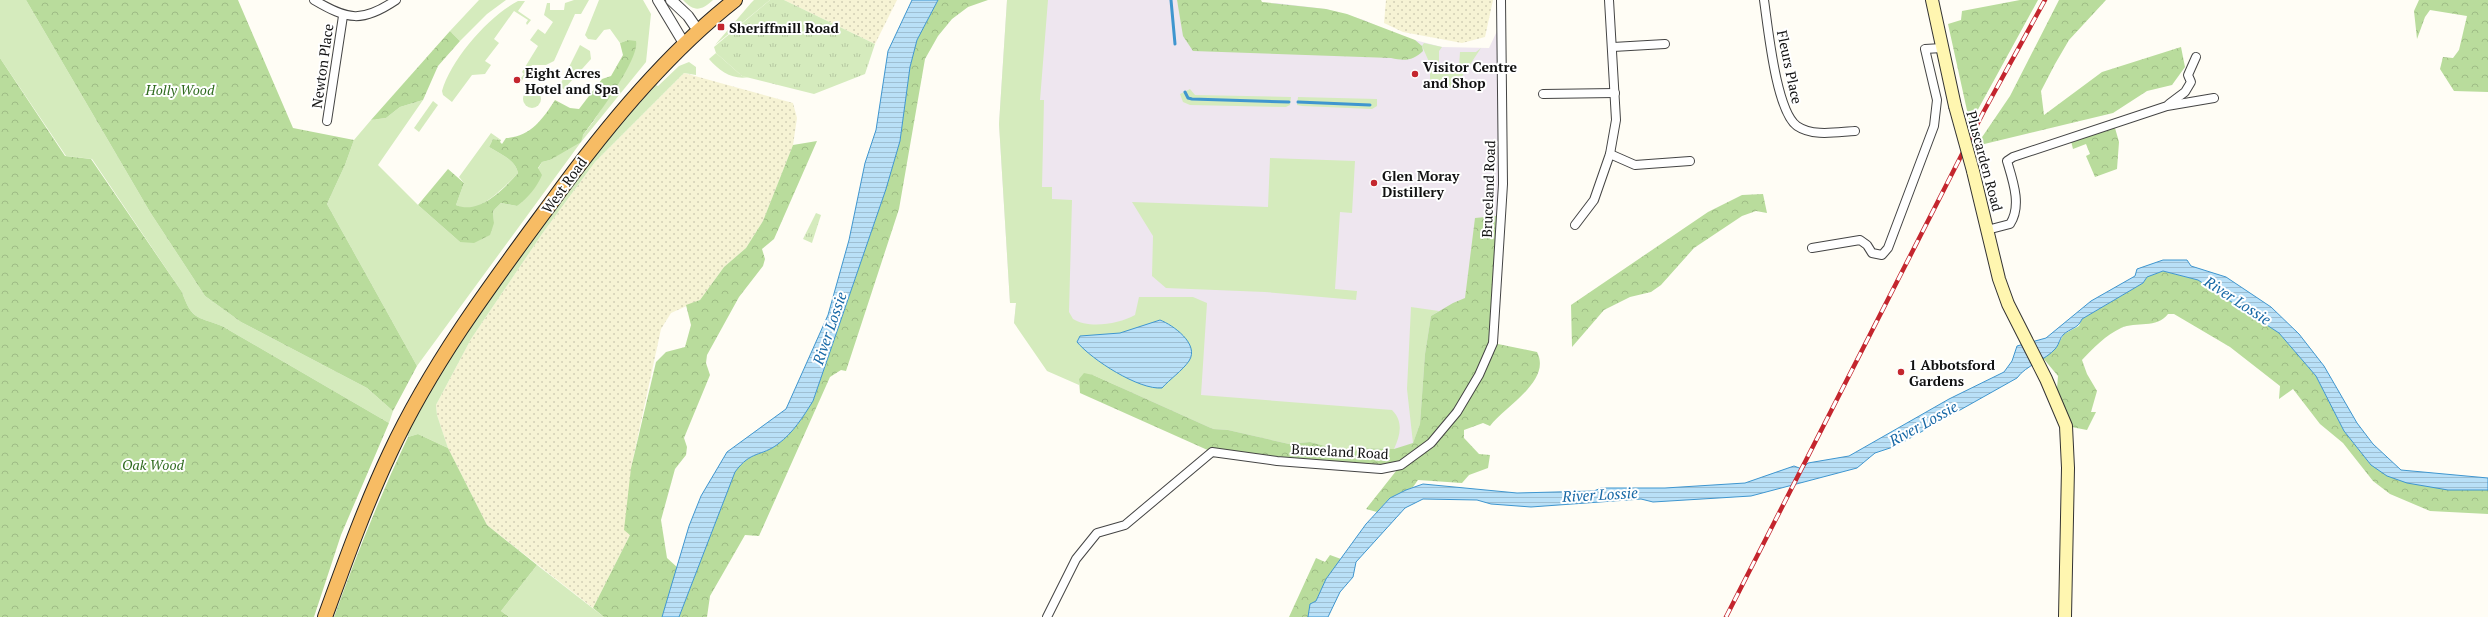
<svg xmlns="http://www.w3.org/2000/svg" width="2488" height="617" viewBox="0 0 2488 617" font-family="'PT Serif',serif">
	<defs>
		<pattern id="farmland-dots" width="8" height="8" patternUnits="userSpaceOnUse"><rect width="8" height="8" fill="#f6f3d4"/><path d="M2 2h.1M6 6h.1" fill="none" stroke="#d2cfb5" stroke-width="1.8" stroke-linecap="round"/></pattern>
		<pattern id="forest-crowns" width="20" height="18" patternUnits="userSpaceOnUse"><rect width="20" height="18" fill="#b9dc9c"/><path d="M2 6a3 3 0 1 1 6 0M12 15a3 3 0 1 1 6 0" fill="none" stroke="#9ebc85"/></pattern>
		<pattern id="park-tufts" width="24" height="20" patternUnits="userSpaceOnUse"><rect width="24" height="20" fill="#d5ebbd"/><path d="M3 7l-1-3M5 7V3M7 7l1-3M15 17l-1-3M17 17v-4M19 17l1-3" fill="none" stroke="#b6c8a1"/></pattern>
		<pattern id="water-rules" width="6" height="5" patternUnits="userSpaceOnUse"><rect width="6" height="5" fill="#b9e0f7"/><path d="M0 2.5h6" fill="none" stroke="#9ebfd3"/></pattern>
	</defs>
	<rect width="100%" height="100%" fill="#fffdf5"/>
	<path fill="#eee6ef" d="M1007,0H1177L1178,5L1276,3L1326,9L1364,20L1399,36L1442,47L1489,48L1498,29L1503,184L1494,313L1427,438L1397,456L1215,445L1014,323L1016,303H1010L999,124Z"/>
	<g fill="url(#farmland-dots)">
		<path d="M784,0H897L875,44Z"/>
		<path d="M1386,0H1493L1485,37L1462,43L1403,32L1384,23Z"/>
		<path d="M684,73L793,103L797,118L793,145L763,221L746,248L724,267L700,300L671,313L661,329L631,468L630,535L593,608L487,525L448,448L437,415L436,405L471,339L542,234L595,162Z"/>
	</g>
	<g fill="#d5ebbd">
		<path d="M0,0H26L150,212L205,296L241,322L367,388L393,411L389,423L222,326C196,316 192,320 182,292L92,159L66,156L0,58Z"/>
		<path d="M479,0H506L487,14L460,41L450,31Z"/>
		<path d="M574,0H589L581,14H575L554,61L546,65H532L521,82H518L524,74L522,72L538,46L530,40L538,29L545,34L553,22L544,15L547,3H550V10H564L565,3Z"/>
		<path d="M599,0H643L651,14L646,62L581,142L417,366L327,204L345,165L354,140L371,120L386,118L400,107L423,100L378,165L418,205L460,242L494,223L493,211L501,203L517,206L542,162L550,160L559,154L583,135L593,122L624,74L628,40L620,43L610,29L604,30L596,40L588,39L585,35Z"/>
		<path d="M683,0H713C701,11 694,12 683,0Z"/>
		<path d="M754,0H770L715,45L751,3Z"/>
		<path d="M1007,0H1048L1040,100H1044L1042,187H1052V199L1072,200L1069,312L1073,319C1089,329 1119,324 1135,315L1139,297H1193L1207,303L1201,395L1392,410C1404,422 1400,436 1394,449L1362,448L1352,453L1310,442L1289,444L1228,430L1213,429L1093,375L1079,379V385L1047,371L1014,323L1016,303H1010L999,124Z"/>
		<path d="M518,1H525L518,11L531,20L527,25L526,23L528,20L514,11L494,39L499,43L485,61L491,65L485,74L472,75L452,102L443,95L442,91C451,59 489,16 518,1Z"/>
		<path d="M1424,43L1442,47L1439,51V66L1459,67L1460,52H1476L1481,48L1455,87L1444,89L1439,85H1430V64L1422,46Z"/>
		<path d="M580,45L590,51L591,59L564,89L559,87Z"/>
		<path d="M716,53L742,76L749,77C733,80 720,72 709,59Z"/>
		<path d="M689,62L696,67V75L684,73L595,162L542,234L471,339L436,405L437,415L448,448L418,434L408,437L407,434L425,397L464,332L591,157L656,85L658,86L679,66Z"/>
		<path d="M1190,89L1195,95L1291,97L1290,105L1286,107L1190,105L1183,102L1180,94Z"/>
		<circle cx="532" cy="99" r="9"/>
		<path d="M1298,97L1377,99V106L1372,109L1302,106L1297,105Z"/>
		<path d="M433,101L438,105L419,132L414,128Z"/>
		<path d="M491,133L501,140L493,139L489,147C500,154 515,159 518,173C508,184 483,209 468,209C464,209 459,206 456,205L464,183L459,177Z"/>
		<path d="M1270,158L1355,161L1352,213L1340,212L1335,289L1357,291L1356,300L1265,292L1166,288L1152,276L1153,236L1132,202L1268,207Z"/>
		<path d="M1411,307L1439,311L1431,316L1425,354L1420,424L1413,443L1407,389Z"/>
		<path d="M537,565L604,617H509L501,611Z"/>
	</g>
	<g fill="url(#forest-crowns)">
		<path d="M26,0H238L293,128L354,140L345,165L327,204L417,366L393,411L367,388L241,322L205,296L150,212Z"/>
		<path d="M938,0H988L968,7L952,19L938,36L925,59L899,209L846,371L841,370L830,377L759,536L745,535L710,596L707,617H679L735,472C751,450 761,457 778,444C793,433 803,417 813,401L886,189L900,141L910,67L917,40Z"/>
		<path d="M1177,0H1261L1262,2L1326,9L1347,14L1415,40L1422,46L1423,51C1413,61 1404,61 1391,58L1193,51L1183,36Z"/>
		<path d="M2020,0H2038L1970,124L1948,24L1961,20L1962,11Z"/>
		<path d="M2059,0H2106L2069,40L2055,64L2041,91L2044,115L2102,72L2181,47L2185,67L2172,85L2147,91L2113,113L1976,146L2010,96Z"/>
		<path d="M2419,0H2488V92L2454,91L2440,69L2443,57L2453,58L2459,50L2467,16L2430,10L2425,17L2417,39L2414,11Z"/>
		<path d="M450,31L460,41L438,66L423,100L400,107L386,118L371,120Z"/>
		<path d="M628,40L636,41C640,59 595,119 583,135L581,142L550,160L542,162L538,168L542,175C537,187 528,198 517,206L501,203L493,211L494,223L490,235L474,243L460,242L418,205L448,169L464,183L456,205C479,215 503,190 518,173C515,159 500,154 489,147L493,139L501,140L500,142L502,144L506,138C530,137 543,119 555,100L570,108L579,109L602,79L611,76L623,55L620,43Z"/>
		<path d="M0,58L65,156L91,159L182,292C192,320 196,316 222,326L389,423L341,535L314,617H0Z"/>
		<path d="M2115,128L2119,142L2117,169L2095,177L2086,156L2090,154L2086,144L2073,149L2071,141Z"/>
		<path d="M817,141L774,239L762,249L765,259L763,266L739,297L707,355L706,363L710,375L684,438L687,447L686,455L675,469L661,520L667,558L678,568L662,617H604L593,608L630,535L624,530L631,468L656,362L666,352L685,347L691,325L686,305L700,300L724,267L746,248L763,221L793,145Z"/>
		<path d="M1763,194L1767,213L1756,211L1742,216L1694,248L1661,285L1651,292L1630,297L1604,310L1572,347L1571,305L1708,212L1742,195Z"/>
		<path d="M1496,216L1493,343L1537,352C1552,381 1505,406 1490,426L1483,423L1464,430V438L1479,454L1490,455L1488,468L1469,475L1462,483L1418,480L1413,487L1390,498L1377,512L1366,509L1400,466L1381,469L1212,452L1080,393L1079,379L1084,373L1093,375L1213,429L1228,430L1289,444L1310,442L1352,453L1362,448L1394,449L1413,443L1420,424L1425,354L1431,316L1453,303L1465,298L1475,218Z"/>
		<path d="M2163,271L2198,280L2279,333L2316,376L2344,431L2371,465L2448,490H2488V514L2430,511L2390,494L2373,481L2343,443L2320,424L2293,389L2279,399L2280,386L2230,347L2174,314H2168C2157,329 2136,321 2121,328C2106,335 2093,348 2082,360L2087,374L2097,391L2091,412H2096L2087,430L2066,426L2056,401L2058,376L2043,358L2056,348L2064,334L2079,326L2082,319L2143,283L2147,277Z"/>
		<path d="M418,434L448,448L487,525L537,565L501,611L509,617H334C356,556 380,496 408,437Z"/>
		<path d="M1330,555L1341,559L1326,579L1316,601L1311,604L1308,617H1289L1316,558L1325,562Z"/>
	</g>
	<g fill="url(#park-tufts)">
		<path d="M770,0H784L875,44L865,74L814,94L742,76L716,53L714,47Z"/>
		<path d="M816,213L821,215L812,243L803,239Z"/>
	</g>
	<g fill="url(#water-rules)" stroke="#3f96cf">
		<path d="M912,0H938L917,40L910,67L900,141L886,189L813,401C803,417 793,433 778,444C761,457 751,450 735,472L679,617H662L689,526L701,496L727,452L786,409L828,315L849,240L865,163L876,130L888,51Z"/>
		<path d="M2163,260H2187L2191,266L2226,277L2271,307L2299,334L2324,366L2357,423L2373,444L2401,470L2488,478V490H2448L2407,483L2387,476L2371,465L2344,431L2316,376L2279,333L2198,280L2163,271L2147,277L2143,283L2082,319C2078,329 2070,328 2063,335C2060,338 2059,344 2056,348C2045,361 2026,365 2017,378L1896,446L1875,453L1857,468L1751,496L1653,502L1641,499L1531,507L1491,504L1477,500L1423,499L1405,508L1356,562L1353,577L1340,592L1328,617H1308L1310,604L1316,601L1326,579L1366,524L1390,498L1406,490L1423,484L1517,493L1594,491L1601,488H1665L1745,483L1794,466L1802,469L1808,463L1849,456L1949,399L2004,372L2012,361L2017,346L2046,338L2091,301L2135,276L2137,269Z"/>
		<path d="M1160,320C1173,325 1200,344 1189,361C1182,371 1170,379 1162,388C1139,390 1092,360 1077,342L1080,336L1120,333Z"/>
	</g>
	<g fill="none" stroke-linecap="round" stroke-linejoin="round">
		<g stroke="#3f96cf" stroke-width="3">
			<path d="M1171,0L1175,44"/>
			<path d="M1185,92L1188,98L1192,99L1289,102"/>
			<path d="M1298,102L1370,105"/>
		</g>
		<g stroke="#444" stroke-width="10">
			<g id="minor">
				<path d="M314,0C348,20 362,23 396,0"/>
				<path d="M1764,0C1768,27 1776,111 1797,126C1813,137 1837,132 1855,131"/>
				<path d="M1613,47L1665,44"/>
				<path d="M1543,94L1615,93"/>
				<path d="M2169,104L2185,92L2191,82L2188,75L2196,57"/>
				<path d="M327,121L343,16"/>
				<path d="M1610,154L1635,165L1690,161"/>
				<path d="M1575,225L1594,200L1610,154L1616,120L1609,0"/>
				<path d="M1987,230L2010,224C2022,206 2013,181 2007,161L2013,157L2167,106L2214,98"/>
				<path d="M1812,248L1860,240L1867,245L1872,253L1882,255L1888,248L1934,126L1937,100L1925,49L1942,48"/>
				<path d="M1047,617L1076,559L1097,533L1125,525L1212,452L1277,461L1381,469L1401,465L1431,443L1457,412L1479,375L1493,343L1503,184L1501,0"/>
			</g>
		</g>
		<g stroke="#444" stroke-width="12">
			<g id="tertiary">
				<path d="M658,0L685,45"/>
				<path d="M671,0L688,16L699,32"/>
			</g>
		</g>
		<g stroke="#333" stroke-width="14">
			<g id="secondary">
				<path d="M1932,0L1955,106"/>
				<path d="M1973,171L1999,279L2008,304L2046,379L2066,426L2068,468L2065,617"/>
			</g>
		</g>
		<g stroke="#222" stroke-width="16">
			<path id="trunk" d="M325,617C345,562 365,506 390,453C432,363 492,283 551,203C602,132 666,54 735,0"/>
		</g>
		<use href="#minor" stroke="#fff" stroke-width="8"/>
		<use href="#tertiary" stroke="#fff" stroke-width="10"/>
		<use href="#secondary" stroke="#fff6b0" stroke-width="12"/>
		<use href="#trunk" stroke="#f7bc64" stroke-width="14"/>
		<g stroke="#c4262e" stroke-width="4.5">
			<path id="rail" d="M1726,617L1984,111L2045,0"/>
		</g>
		<use href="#rail" stroke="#fff" stroke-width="3" stroke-dasharray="9" stroke-linecap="butt"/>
		<g stroke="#333" stroke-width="14" stroke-linecap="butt">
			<path id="secondary-bridge" d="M1955,106L1973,171"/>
		</g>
		<use href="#secondary-bridge" stroke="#fff6b0" stroke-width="12"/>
	</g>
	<g fill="#c4262e" stroke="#fff" stroke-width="1.5">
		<rect x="717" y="23" width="8" height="8" rx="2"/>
		<circle cx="1415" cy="74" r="4"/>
		<circle cx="517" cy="80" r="4"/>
		<circle cx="1374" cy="183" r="4"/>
		<circle cx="1901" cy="372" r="4"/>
	</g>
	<g text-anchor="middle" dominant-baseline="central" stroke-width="4" stroke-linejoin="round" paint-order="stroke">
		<g font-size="14" font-weight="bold" fill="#111" stroke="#fff" text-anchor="start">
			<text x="729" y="27">Sheriffmill Road</text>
			<text x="1423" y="66">Visitor Centre<tspan x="1423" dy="16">and Shop</tspan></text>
			<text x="525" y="72">Eight Acres<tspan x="525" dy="16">Hotel and Spa</tspan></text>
			<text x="1382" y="175">Glen Moray<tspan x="1382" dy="16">Distillery</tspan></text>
			<text x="1909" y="364">1 Abbotsford<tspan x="1909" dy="16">Gardens</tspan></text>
		</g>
		<g font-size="14" fill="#111" stroke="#fff">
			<text transform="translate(322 66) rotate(-82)">Newton Place</text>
			<text transform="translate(1790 67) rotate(78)">Fleurs Place</text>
			<text transform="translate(1985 161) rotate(75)">Pluscarden Road</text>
			<text transform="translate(564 185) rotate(-54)">West Road</text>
			<text transform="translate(1488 189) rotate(-88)">Bruceland Road</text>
			<text transform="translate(1340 451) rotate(3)">Bruceland Road</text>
		</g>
		<g font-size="14" font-style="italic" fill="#2f6b1f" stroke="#fff">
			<text x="180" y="89">Holly Wood</text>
			<text x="153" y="464">Oak Wood</text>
		</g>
		<g font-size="15" font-style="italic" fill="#1768a6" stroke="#fff">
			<text transform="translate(2238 300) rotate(33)">River Lossie</text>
			<text transform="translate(829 328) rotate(-71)">River Lossie</text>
			<text transform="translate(1923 423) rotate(-29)">River Lossie</text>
			<text transform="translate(1600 494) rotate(-3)">River Lossie</text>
		</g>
	</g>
</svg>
